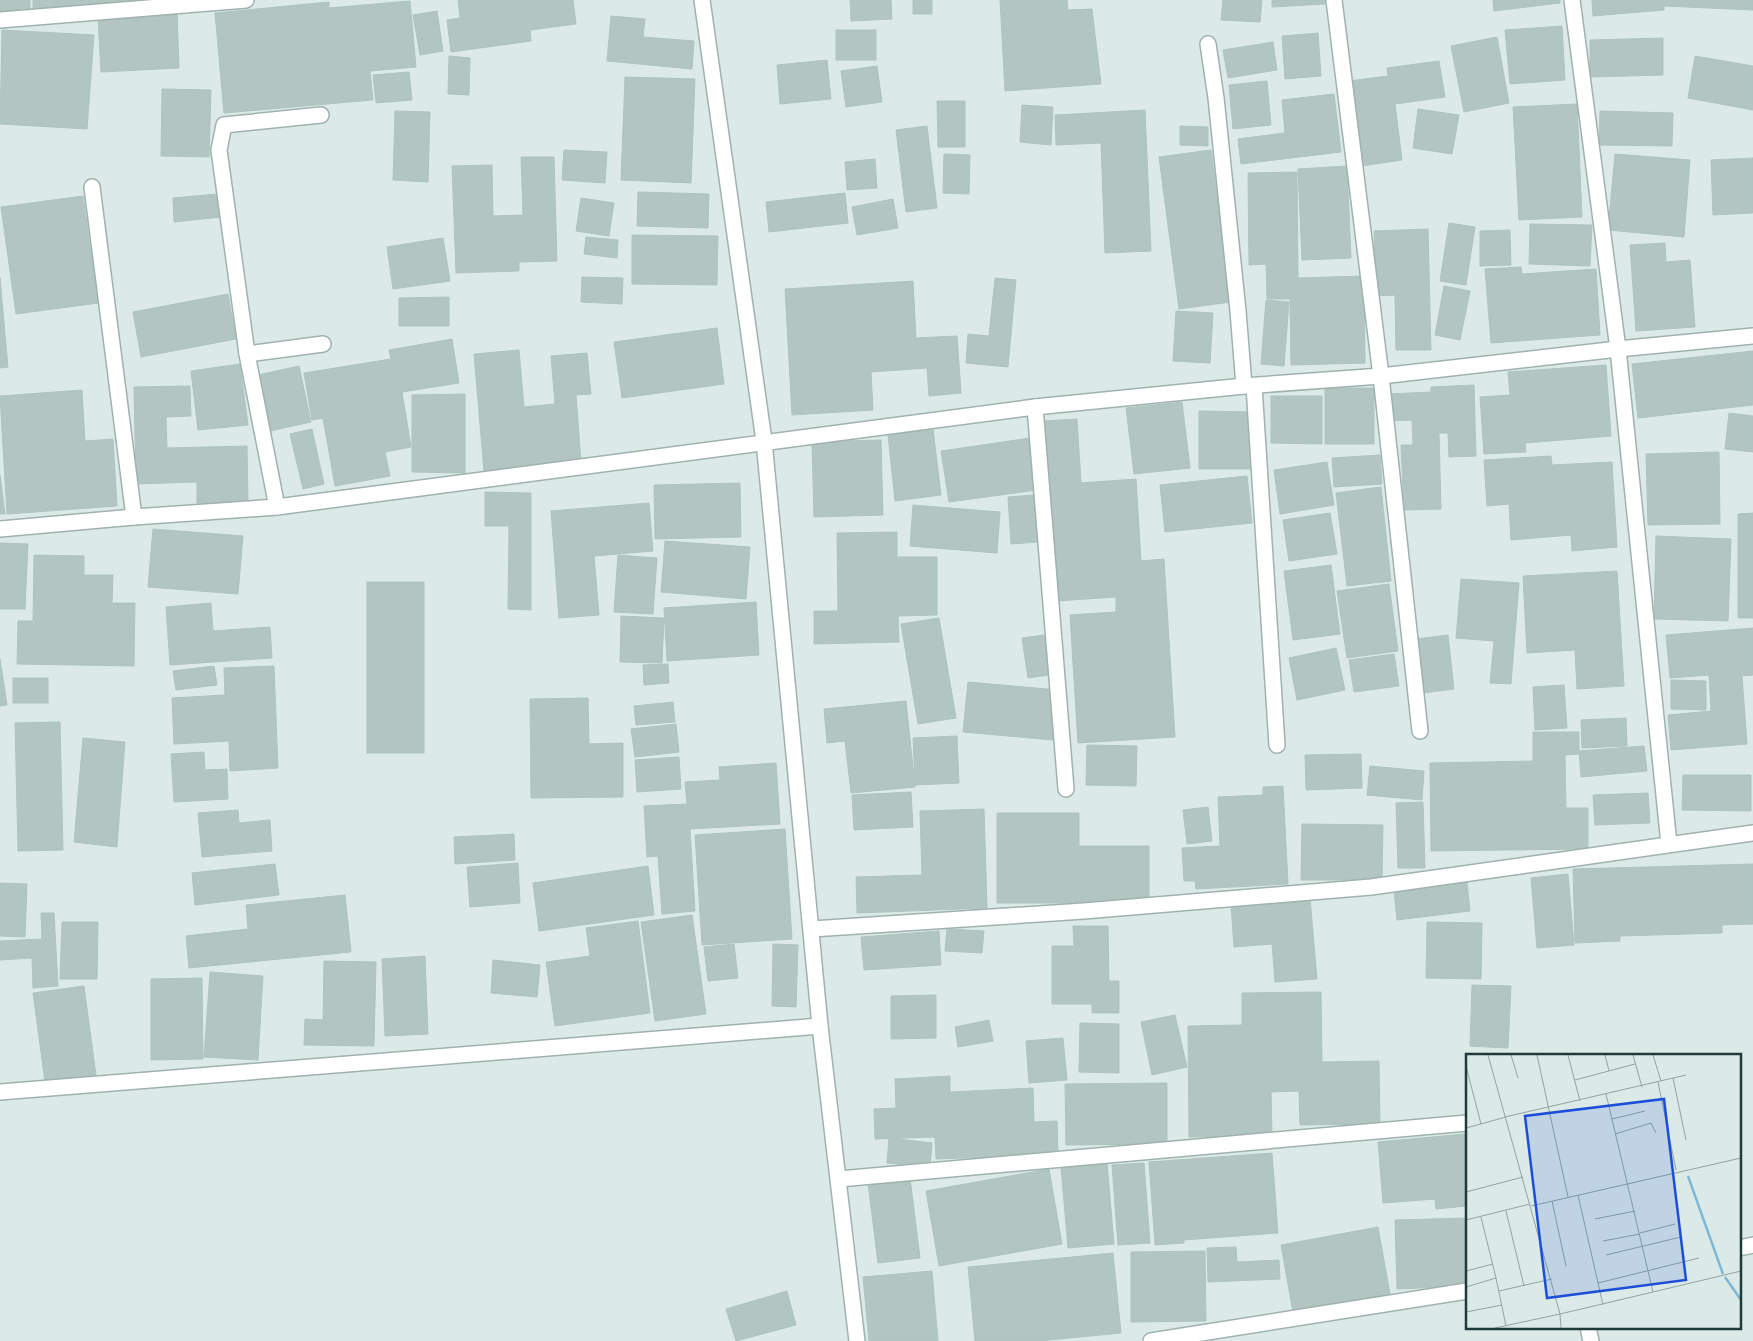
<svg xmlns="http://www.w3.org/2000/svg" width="1753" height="1341" viewBox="0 0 1753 1341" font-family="Overpass,sans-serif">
	<rect width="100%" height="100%" fill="#dceae7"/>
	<g fill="#b2c5c0" stroke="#aec4bf">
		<path d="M0,0H30V10L0,12Z"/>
		<path d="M33,0H185V4L61,6V10H33Z"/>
		<path d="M458,0H573L576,24L530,30L531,41L451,52L447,20L460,18Z"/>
		<path d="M850,0H891L892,19L851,21Z"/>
		<rect x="913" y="0" width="19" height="14"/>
		<path d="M1000,0H1067L1068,10L1092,9L1101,84L1005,91Z"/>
		<path d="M1223,0H1262L1260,22L1221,20Z"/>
		<path d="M1272,0H1325V4L1272,7Z"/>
		<path d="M1493,0H1560V3L1494,11Z"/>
		<path d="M1592,0H1664V10L1593,16Z"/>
		<path d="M1665,0H1753V10L1664,6Z"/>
		<path d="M410,1L416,67L370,71L373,100L224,113L215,13L329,2V8Z"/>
		<path d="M437,11L443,51L420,55L413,15Z"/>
		<path d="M177,12L179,68L101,72L98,16Z"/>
		<path d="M611,16L645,19L643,37L694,41L692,69L607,61Z"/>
		<path d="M1562,26L1565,80L1510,84L1505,30Z"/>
		<path d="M2,30L94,35L87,129L0,124Z"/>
		<rect x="836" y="30" width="40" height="30"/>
		<path d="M1318,33L1321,76L1285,79L1282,36Z"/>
		<path d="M1497,37L1509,103L1464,112L1451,46Z"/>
		<path d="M1663,38V75L1590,77V40Z"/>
		<path d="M1273,42L1277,70L1228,78L1223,50Z"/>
		<path d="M449,56L470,58L469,95L448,94Z"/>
		<path d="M1695,56L1753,66V110L1688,98Z"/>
		<path d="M827,60L831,99L780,104L777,65Z"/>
		<path d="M1439,61L1445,97L1395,104L1402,160L1361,166L1349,81L1388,76L1387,68Z"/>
		<path d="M877,66L882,102L846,107L841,71Z"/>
		<path d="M409,72L412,100L376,103L373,75Z"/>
		<path d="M625,77L695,79L691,183L621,180Z"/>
		<path d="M1267,81L1271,125L1233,129L1229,85Z"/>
		<path d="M162,89L211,90L209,157L161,156Z"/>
		<path d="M1334,94L1341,152L1241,164L1238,139L1285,133L1282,100Z"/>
		<path d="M937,101H965V147H938Z"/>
		<path d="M1577,104L1582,217L1519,220L1513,107Z"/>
		<path d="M1022,105L1053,107L1051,145L1020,142Z"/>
		<path d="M1418,109L1459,115L1452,154L1413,148Z"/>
		<path d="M1145,110L1151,251L1105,253L1101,143L1056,145L1055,115Z"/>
		<path d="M395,111L430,112L428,182L393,180Z"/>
		<path d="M1600,111L1673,113L1672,146L1599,145Z"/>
		<path d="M927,126L937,208L906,212L896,130Z"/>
		<path d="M1180,126L1208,127V146L1180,145Z"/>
		<path d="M564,150L607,152L605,183L562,180Z"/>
		<path d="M1211,150L1231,302L1179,309L1159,157Z"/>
		<path d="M944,154L970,155L969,194L943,193Z"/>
		<path d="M1615,154L1690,160L1684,237L1608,230Z"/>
		<path d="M521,157H554L557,261L519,262V271L456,273L452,166L492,165L493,216L523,215Z"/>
		<path d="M1753,158V213L1713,215L1711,160Z"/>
		<path d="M875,159L877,188L847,190L845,162Z"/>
		<path d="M1347,166L1351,258L1302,260L1298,169Z"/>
		<path d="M1297,172L1298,278L1364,276L1365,363L1291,365L1290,299H1267L1266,264L1249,265L1248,173Z"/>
		<path d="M638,192L709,194L708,228L637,226Z"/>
		<path d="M845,193L848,223L769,232L766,202Z"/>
		<path d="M218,194L221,217L174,222L173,198Z"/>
		<path d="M83,196L98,303L16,314L1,207Z"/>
		<path d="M581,198L614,203L609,236L576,231Z"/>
		<path d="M893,199L898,228L857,235L852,207Z"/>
		<path d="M1449,223L1475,227L1466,285L1440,281Z"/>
		<path d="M1530,224L1592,225L1590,266L1529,264Z"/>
		<path d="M1428,229L1431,350H1396L1395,295L1376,296L1374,231Z"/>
		<path d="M1510,230L1511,265L1480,266V231Z"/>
		<path d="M632,235L718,236L717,285L632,284Z"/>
		<path d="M586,237L618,240L617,258L584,254Z"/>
		<path d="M443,238L450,281L393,289L387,247Z"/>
		<path d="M1665,243L1666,262L1690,260L1695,327L1636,331L1630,245Z"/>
		<path d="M1521,267L1522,274L1596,269L1600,335L1491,343L1485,269Z"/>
		<path d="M582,277L623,278L622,304L581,302Z"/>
		<path d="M0,278L8,367L0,368Z"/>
		<path d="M995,278L1016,280L1008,367L966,363L968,334L989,336Z"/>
		<path d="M913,281L916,338L957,336L961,393L929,396L927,368L871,372L873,410L792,415L785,289Z"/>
		<path d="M1444,286L1470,291L1460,340L1435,335Z"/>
		<path d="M228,294L236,339L141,357L133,312Z"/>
		<path d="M449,297V326H399V298Z"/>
		<path d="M1266,300L1289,302L1284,366L1261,364Z"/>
		<path d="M1176,311L1213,313L1210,363L1173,361Z"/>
		<path d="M717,328L724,384L622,398L614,342Z"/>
		<path d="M452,339L459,383L402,392L411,447L385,452L390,476L335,486L323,418L312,420L304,373L391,359L389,350Z"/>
		<path d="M519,350L524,407L555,404L551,356L587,353L591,394L576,395L581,462L484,471L474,354Z"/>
		<path d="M1753,351V405L1638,418L1632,364Z"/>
		<path d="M240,364L248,425L198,430L191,371Z"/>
		<path d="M1606,365L1611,436L1525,443L1526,452L1484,454L1480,397L1510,395L1508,372Z"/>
		<path d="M299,366L311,422L270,431L258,375Z"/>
		<path d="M1474,385L1476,456L1449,457L1448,433H1439L1441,509L1404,510L1401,445H1413L1412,420L1388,421L1387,394L1431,392V387Z"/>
		<path d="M190,386L191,416L166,417L167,448L247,446L248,502L197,503V482L136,484L134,387Z"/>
		<rect x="1325" y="388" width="49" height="56"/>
		<path d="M82,390L85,441L113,439L117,506L7,514L0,396Z"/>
		<path d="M465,394V473L412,472V395Z"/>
		<path d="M1271,396H1322V444L1271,443Z"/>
		<path d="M1182,402L1190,468L1134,474L1126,408Z"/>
		<path d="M1199,411L1252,412V469H1199Z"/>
		<path d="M1729,413L1753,416V452L1725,449Z"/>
		<path d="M1077,419L1081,483L1136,479L1141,561L1164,559L1175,737L1078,743L1070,615L1116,612V597L1056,601L1044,421Z"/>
		<path d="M312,429L324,484L303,489L290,434Z"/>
		<path d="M933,429L941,495L895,501L888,435Z"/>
		<path d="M1030,438L1037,490L949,502L941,451Z"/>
		<path d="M881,440L883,515L814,517L812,442Z"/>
		<path d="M1719,452L1720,524L1648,525L1646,454Z"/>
		<path d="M1380,455L1382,484L1334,487L1332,458Z"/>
		<path d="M1551,456L1552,465L1612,462L1617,547L1572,551L1571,535L1511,540L1509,504L1487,506L1484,460Z"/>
		<path d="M1327,462L1334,505L1280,514L1274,470Z"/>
		<path d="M0,475L5,514H0Z"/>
		<path d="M1247,476L1252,523L1165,532L1160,485Z"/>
		<path d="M740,483L741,537L655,539L654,485Z"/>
		<path d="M1381,487L1391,581L1347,586L1336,493Z"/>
		<path d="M485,492L531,493V610L508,609L509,526H485Z"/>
		<path d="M1034,495L1038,542L1011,544L1008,497Z"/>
		<path d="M649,503L653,551L594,556L599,615L559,618L551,511Z"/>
		<path d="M913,505L1000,512L997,553L910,546Z"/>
		<path d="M1330,513L1337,554L1289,561L1283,520Z"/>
		<path d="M1753,513V618H1738V514Z"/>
		<path d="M153,529L243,536L238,594L148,587Z"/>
		<path d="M897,532V557H937V615L898,616L899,642L814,644V611H838L837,533Z"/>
		<path d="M1656,536L1731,539L1728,621L1654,619Z"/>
		<path d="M665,541L750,547L746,599L661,592Z"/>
		<path d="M0,543L28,544L25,609H0Z"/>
		<path d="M34,555L84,556V575H113L112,603H135L134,666L17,664L18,621H33Z"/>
		<path d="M618,555L657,558L653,614L614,612Z"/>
		<path d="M1331,565L1340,634L1293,640L1284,571Z"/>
		<path d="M1617,571L1624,686L1577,689L1575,650L1527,653L1523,576Z"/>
		<path d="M1461,579L1519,583L1511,684L1490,683L1494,641L1456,638Z"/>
		<rect x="367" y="582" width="57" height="171"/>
		<path d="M1389,584L1398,651L1347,658L1337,591Z"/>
		<path d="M756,602L759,655L667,661L664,608Z"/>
		<path d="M211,603L213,631L270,627L272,658L170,665L166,607Z"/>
		<path d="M621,616L664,618L662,663L620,662Z"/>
		<path d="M939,618L956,718L918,724L901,624Z"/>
		<path d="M1753,628V675L1742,676L1747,744L1671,750L1668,715L1711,711L1709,675L1670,678L1666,635Z"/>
		<path d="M1044,635L1049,675L1028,678L1022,638Z"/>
		<path d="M1448,635L1454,689L1423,693L1416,639Z"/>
		<path d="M1336,648L1345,690L1297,700L1289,658Z"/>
		<path d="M1394,654L1399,686L1354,692L1349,660Z"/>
		<path d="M0,659L7,705L0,706Z"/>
		<path d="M668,664L669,683L644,685L643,665Z"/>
		<path d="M214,666L217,685L176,690L173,671Z"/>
		<path d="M274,666L278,768L230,771L229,741L174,744L172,698L225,695L224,668Z"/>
		<rect x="13" y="678" width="35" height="25"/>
		<path d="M1671,680L1706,681V710L1671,709Z"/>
		<path d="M968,682L1058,690L1053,740L963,732Z"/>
		<path d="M1564,685L1567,728L1535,730L1533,687Z"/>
		<path d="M588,698L589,744L623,743V797L531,798L530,699Z"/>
		<path d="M906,701L915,787L851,793L845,741L827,743L824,709Z"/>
		<path d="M673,702L675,722L636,725L634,706Z"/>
		<path d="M1626,718L1627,746L1582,748L1581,720Z"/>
		<path d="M60,722L63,850L18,851L15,723Z"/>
		<path d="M676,724L679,752L635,757L631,729Z"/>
		<path d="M1533,732H1579V754L1565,755L1566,808H1588V849L1431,851L1430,763L1533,761Z"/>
		<path d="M957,736L959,783L915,785L913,738Z"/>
		<path d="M83,738L125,742L117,847L74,842Z"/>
		<path d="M1087,745L1137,746L1136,786L1086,785Z"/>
		<path d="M1644,746L1647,771L1581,777L1579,751Z"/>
		<path d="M204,752L205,770L227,769L228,799L174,802L171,754Z"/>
		<path d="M1361,754L1362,788L1306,790L1305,755Z"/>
		<path d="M679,757L681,789L637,792L635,760Z"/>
		<path d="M776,763L780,824L690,829L695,911L662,914L658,856L647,857L644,806L687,804L685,782L720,780L719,767Z"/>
		<path d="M1370,766L1424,771L1422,800L1367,795Z"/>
		<path d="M1683,775H1751V811L1682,810Z"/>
		<path d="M1283,786L1288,884L1196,889L1195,881H1184L1182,848L1220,846L1218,797L1263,795V787Z"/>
		<path d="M911,792L913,827L854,830L852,795Z"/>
		<path d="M1648,793L1650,823L1595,825L1593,795Z"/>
		<path d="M1423,802L1425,868H1398L1396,803Z"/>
		<path d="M1208,807L1212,841L1187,844L1183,810Z"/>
		<path d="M984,809L987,908L857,913L856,877L922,875L920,811Z"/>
		<path d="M238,810L239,823L270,820L272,851L202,857L198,813Z"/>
		<path d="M997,813H1079V846H1149V903H997Z"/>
		<path d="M1302,824L1383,825L1382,880H1301Z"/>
		<path d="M785,829L792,939L702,945L695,835Z"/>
		<path d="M514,834L515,860L455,864L454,837Z"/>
		<path d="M518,863L520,903L470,907L467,867Z"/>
		<path d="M275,864L279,895L195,905L192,873Z"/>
		<path d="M1753,864V924L1722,925V933L1620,936V941L1575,943L1573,869Z"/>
		<path d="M648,866L654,915L539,931L533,883Z"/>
		<path d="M1568,874L1574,945L1537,948L1531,878Z"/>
		<path d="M1467,882L1470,911L1397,920L1394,891Z"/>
		<path d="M0,883L27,884L25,937L0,936Z"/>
		<path d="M345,895L351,952L189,968L186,936L248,929L246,905Z"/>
		<path d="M1310,898L1317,979L1275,982L1272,944L1234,947L1231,905Z"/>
		<path d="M41,913H54L58,986L33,988L32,958L0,960V941L42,939Z"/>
		<path d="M692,915L706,1014L655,1021L641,922Z"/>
		<path d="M638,921L650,1013L555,1026L546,962L590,956L586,928Z"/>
		<path d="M62,922H98L97,979H60Z"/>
		<path d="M1427,922L1482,923L1481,979L1426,978Z"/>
		<path d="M1073,926H1108L1109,981H1119V1013H1092V1004H1052V946H1074Z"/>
		<path d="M947,929L984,931L982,953L945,951Z"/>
		<path d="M939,931L941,965L864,970L861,937Z"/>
		<path d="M734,944L738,978L708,981L704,947Z"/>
		<path d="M773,944L798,945L796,1007L772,1006Z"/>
		<path d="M425,956L428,1034L385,1036L382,959Z"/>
		<path d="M493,960L540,965L537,997L491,993Z"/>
		<path d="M324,961L376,962L374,1046L304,1045L305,1019L323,1020Z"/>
		<path d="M210,972L263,976L258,1060L204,1057Z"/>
		<path d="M202,978L203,1059L151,1060V979Z"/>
		<path d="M1472,985L1511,986L1508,1048L1470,1046Z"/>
		<path d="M84,986L96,1075L45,1082L33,993Z"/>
		<path d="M1321,992L1322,1062L1379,1061L1380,1124L1300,1125L1299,1091L1271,1092L1272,1136L1189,1137L1188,1026L1242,1025V993Z"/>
		<path d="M936,995V1038L891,1039V996Z"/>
		<path d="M1175,1015L1187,1067L1152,1075L1141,1022Z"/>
		<path d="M989,1020L993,1041L958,1047L955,1027Z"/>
		<path d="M1080,1023L1119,1024V1073L1079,1072Z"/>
		<path d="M1063,1038L1067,1080L1029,1083L1026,1041Z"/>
		<path d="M950,1076V1092L1033,1088L1034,1122L1057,1121L1058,1155L936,1159L935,1137L875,1139L874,1109L896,1108L895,1079Z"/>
		<path d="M1167,1083V1144L1066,1145L1065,1084Z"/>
		<path d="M1465,1134L1467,1206L1436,1209L1435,1199L1383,1203L1378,1142Z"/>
		<path d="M889,1138L932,1143L930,1167L887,1163Z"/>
		<path d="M1272,1153L1278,1233L1184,1240V1243L1155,1245L1149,1162Z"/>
		<path d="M1107,1163L1114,1244L1068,1248L1061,1167Z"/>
		<path d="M1144,1163L1150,1243L1118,1245L1112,1165Z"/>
		<path d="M1049,1169L1062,1244L939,1266L926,1191Z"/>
		<path d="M910,1178L920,1258L878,1263L868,1183Z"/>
		<path d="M1467,1218V1286L1397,1289L1395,1220Z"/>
		<path d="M1378,1227L1390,1294L1293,1312L1281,1245Z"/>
		<path d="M1236,1247L1237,1262L1279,1260L1280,1279L1208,1282L1207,1248Z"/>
		<path d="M1205,1251L1206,1321L1131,1322V1252Z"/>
		<path d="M1113,1253L1121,1333L1039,1341H975L968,1267Z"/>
		<path d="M932,1271L938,1341H869L863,1277Z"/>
		<path d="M787,1291L796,1325L736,1341L726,1309Z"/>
	</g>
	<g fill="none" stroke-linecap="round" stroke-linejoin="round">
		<g stroke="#9fb2af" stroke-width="18">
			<g id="street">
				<path d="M702,0L764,441L820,1026L857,1341"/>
				<path d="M1334,0L1381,376L1420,731"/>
				<path d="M1572,0L1618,349L1669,844"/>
				<path d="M0,20L246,0"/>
				<path d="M1208,44L1216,98L1238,311L1244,386"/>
				<path d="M92,187L134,517"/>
				<path d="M247,354L323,344"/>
				<path d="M1254,386L1277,745"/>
				<path d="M1035,407L1066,789"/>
				<path d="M277,507L247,354L219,150L224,125L321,115"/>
				<path d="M0,529L134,517L277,507L1035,407L1244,386L1381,376L1618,349L1753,336"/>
				<path d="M812,929L1084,911L1371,887L1753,833"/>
				<path d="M0,1092L820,1026"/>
				<path d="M839,1179L1467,1123"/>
				<path d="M1739,1248L1753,1245"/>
				<path d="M1588,1327L1591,1341"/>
				<path d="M1151,1341L1467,1291"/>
			</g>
		</g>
		<use href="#street" stroke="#fff" stroke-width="15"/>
	</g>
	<g transform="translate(1466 1054)">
		<rect width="275" height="275" fill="#dceae7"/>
		<path fill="none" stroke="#7eb8d6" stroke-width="2.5" d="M222,122L257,220M259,223L275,246"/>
		<path fill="none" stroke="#90a4a1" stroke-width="1" d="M22,1L94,260L187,238L140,40M45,1L52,24M71,1L102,143M102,1L114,47M139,1L143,17M167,1L176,33M187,1L195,27M0,12L15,70M207,24L220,86M109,26L169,10M192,28L210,116M39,63L220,21M146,65L179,57M0,74L40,63M149,80L185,69L190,79M0,138L57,123M112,141L137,251M86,147L100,212M65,152L275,104M40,157L58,232M15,163L30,224M129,165L169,157M0,166L64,150M174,179L209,170M137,187L174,180M140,201L215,183M0,217L27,210M132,229L233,204M0,233L30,224L40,272M33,237L86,225M187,238L275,217M0,258L36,251M29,274L94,260L95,274"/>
		<path fill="#1d4ed8" fill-opacity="0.15" stroke="#1d4ed8" stroke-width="2.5" d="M198,45L220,226L81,244L59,62Z"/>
		<rect width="275" height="275" fill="none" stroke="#1d3b38" stroke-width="2.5"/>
	</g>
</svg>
